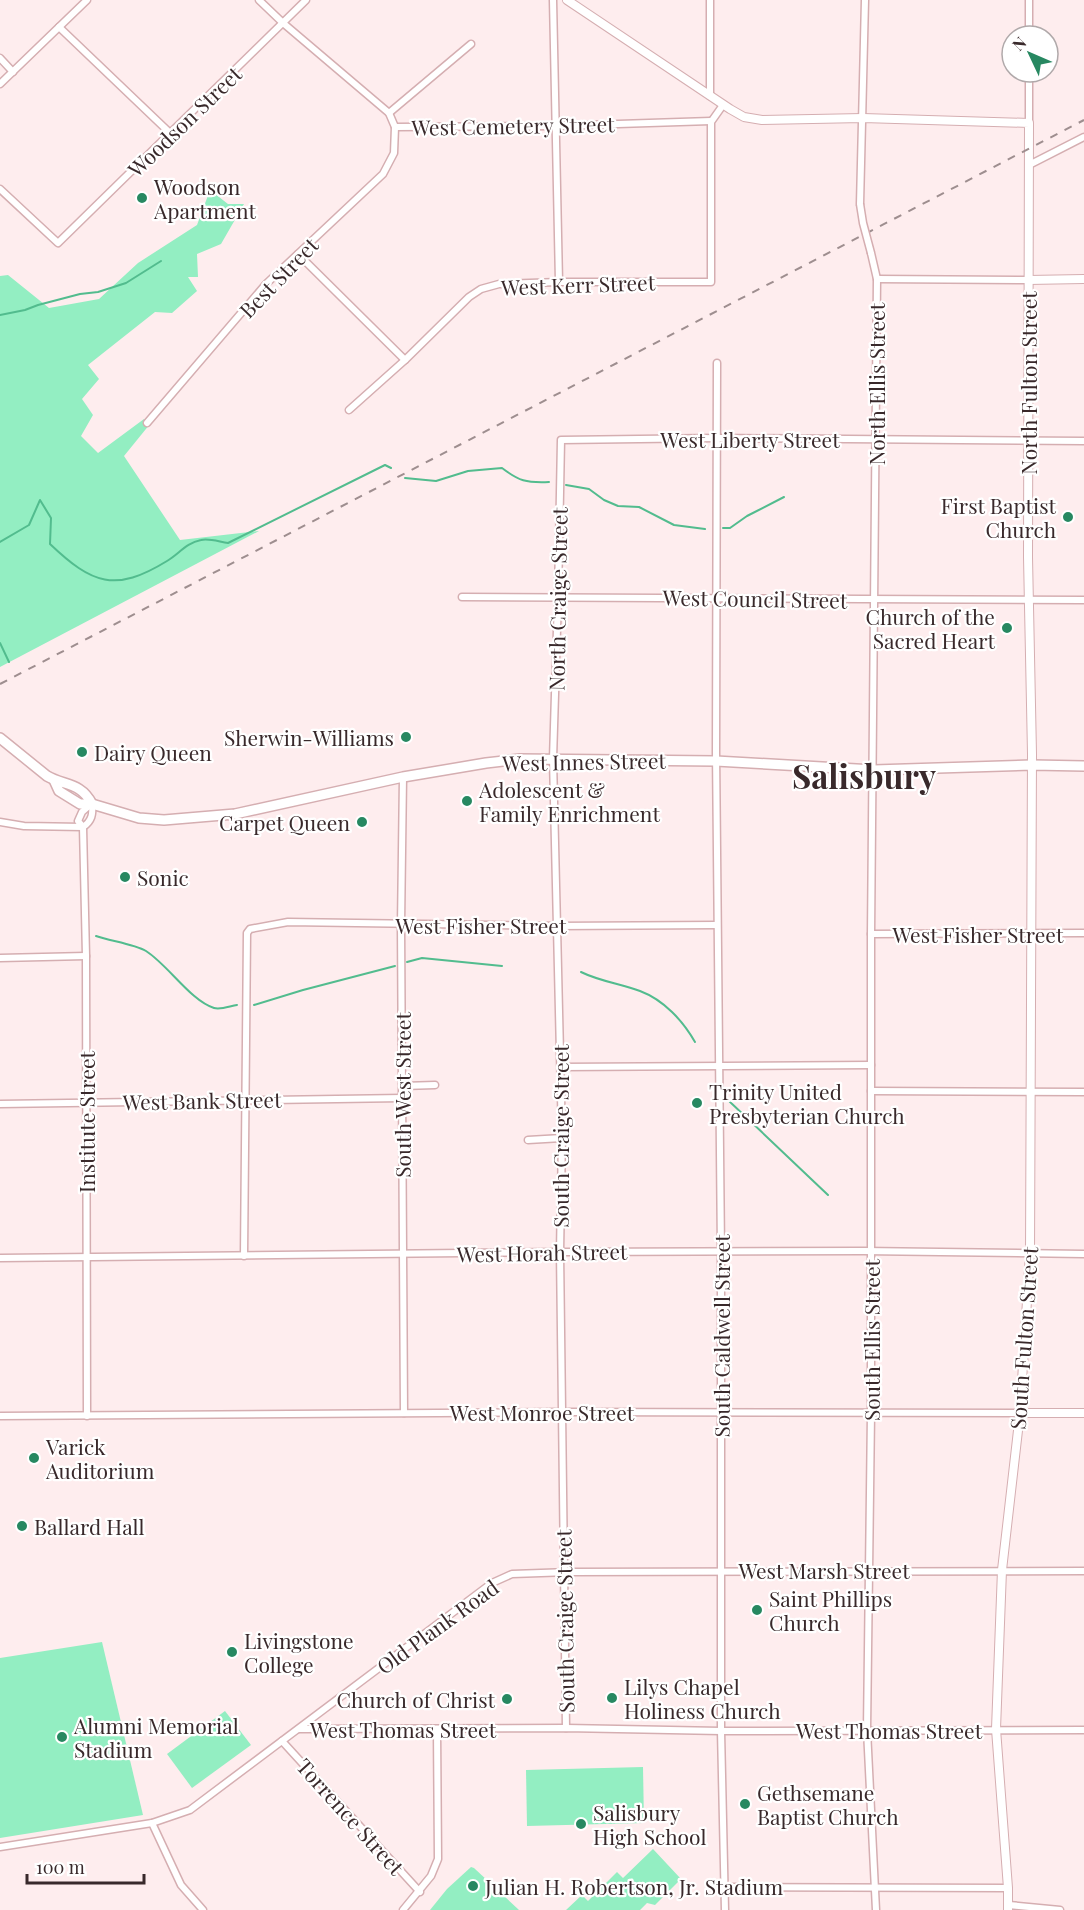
<svg xmlns="http://www.w3.org/2000/svg" width="1084" height="1910" viewBox="0 0 1084 1910" font-family="'Playfair Display',serif">
	<rect width="100%" height="100%" fill="#feedee"/>
	<g fill="#93eec2">
		<path d="M210,190L228,204H244L221,244L197,254L198,277H188L197,291L172,313L155,312L88,365L99,379L82,399L93,415L81,436L98,453L144,419L150,424L124,456L180,540L259,531L0,667V276L8,275L49,308L99,299L138,263L197,225Z"/>
		<path d="M102,1642L143,1815L0,1838V1658Z"/>
		<path d="M225,1711L251,1745L192,1788L167,1754Z"/>
		<path d="M643,1767L644,1823L527,1826L526,1770Z"/>
		<path d="M653,1849L681,1879L655,1905L647,1903L640,1910H566L582,1895L588,1901L617,1872L623,1878Z"/>
		<path d="M471,1867L474,1868L519,1910H430L447,1889Z"/>
	</g>
	<g fill="none" stroke-linecap="round" stroke-linejoin="round">
		<g stroke="#52bc8e" stroke-width="2">
			<path d="M0,315L25,310L38,305L80,294L98,292L126,283L161,261"/>
			<path d="M405,478L436,481L468,471L502,468C519,481 526,483 549,482"/>
			<path d="M566,485L589,489L604,500L618,506L639,507L674,525L705,529"/>
			<path d="M723,528H730L747,516L784,497"/>
			<path d="M0,542L29,525L40,500L51,518L50,544C92,584 115,593 167,561C179,554 186,543 201,540C209,538 220,542 228,543L385,465L391,468"/>
			<path d="M0,643L9,662"/>
			<path d="M96,936C110,941 134,944 146,951C168,965 191,1001 214,1008C221,1010 230,1006 237,1005"/>
			<path d="M407,962L422,958L502,966"/>
			<path d="M581,972C599,981 621,984 640,991C664,1000 683,1021 695,1042"/>
			<path d="M254,1005L303,990L395,966"/>
			<path d="M729,1101L828,1195"/>
		</g>
		<g stroke="#d5aeb1" stroke-width="9">
			<g id="minor">
				<path d="M259,0L283,23L389,113L395,127L556,126L711,121"/>
				<path d="M553,0L559,282"/>
				<path d="M1029,0V36"/>
				<path d="M59,27L171,134"/>
				<path d="M0,58L13,72"/>
				<path d="M1029,72V123"/>
				<path d="M0,84L87,0"/>
				<path d="M710,96V0"/>
				<path d="M389,113L471,44"/>
				<path d="M1029,165L1084,137"/>
				<path d="M0,189L58,243L306,0"/>
				<path d="M860,204L865,0"/>
				<path d="M871,253L877,279L871,934V1413L867,1730L876,1910"/>
				<path d="M298,254L405,360"/>
				<path d="M877,279L1028,280"/>
				<path d="M717,363L716,752L721,1251V1731L725,1910"/>
				<path d="M349,410L405,360L469,297L481,289L499,284L559,282H711V122L723,105"/>
				<path d="M147,423L266,284L383,174L394,153L395,127"/>
				<path d="M462,597L1084,600"/>
				<path d="M403,777L401,925L404,1413"/>
				<path d="M0,822L24,826L83,827"/>
				<path d="M83,827C92,821 93,814 92,804"/>
				<path d="M871,934L1084,933"/>
				<path d="M0,958L86,956"/>
				<path d="M561,1067L871,1065"/>
				<path d="M403,1086L435,1085"/>
				<path d="M871,1091L1084,1092"/>
				<path d="M0,1104L403,1098"/>
				<path d="M528,1140L562,1138"/>
				<path d="M244,1256L247,933L250,929L288,922L556,926L717,925"/>
				<path d="M0,1258L566,1252L863,1251L1084,1254"/>
				<path d="M0,1416L563,1412L1020,1413"/>
				<path d="M87,1416L86,956L83,827L78,821L82,812L91,804"/>
				<path d="M566,1728L560,1252L562,1138L553,759L558,597L561,440L717,438L1084,441"/>
				<path d="M299,1729L566,1728L721,1731L1084,1730"/>
				<path d="M282,1741L420,1892"/>
				<path d="M152,1823L181,1885L203,1910"/>
				<path d="M0,1847L152,1823L190,1810L492,1583L512,1574L570,1572L1084,1571"/>
				<path d="M726,1887L1008,1888"/>
				<path d="M1009,1905L1060,1910"/>
				<path d="M403,1910L431,1876L438,1859L437,1730"/>
			</g>
		</g>
		<g stroke="#d5aeb1" stroke-width="10">
			<g id="tertiary">
				<path d="M567,0L730,109L744,117L762,120L863,118L1029,123L1028,557L1032,754L1030,1253L1020,1413L1002,1570L996,1729L1008,1888V1910"/>
				<path d="M1028,280L1084,279"/>
				<path d="M1020,1413H1084"/>
			</g>
		</g>
		<g stroke="#d5aeb1" stroke-width="12">
			<g id="primary">
				<path d="M0,738L47,776C64,786 81,782 92,804"/>
				<path d="M54,780L59,791L80,804H92L139,818L164,820L235,814L403,777L486,763L520,759L716,761L874,770L1032,765L1084,766"/>
			</g>
		</g>
		<use href="#minor" stroke="#fff" stroke-width="6"/>
		<use href="#tertiary" stroke="#fff" stroke-width="8"/>
		<use href="#primary" stroke="#fff" stroke-width="9"/>
		<path stroke="#9e8e8f" stroke-width="2" stroke-dasharray="8 8" stroke-linecap="butt" d="M0,684L1084,120"/>
		<g stroke="#d5aeb1" stroke-width="9" stroke-linecap="butt">
			<path id="minor-bridge" d="M860,204L863,223L871,253"/>
		</g>
		<use href="#minor-bridge" stroke="#fff" stroke-width="6"/>
	</g>
	<g fill="#278861" stroke="#fff" stroke-width="2">
		<circle cx="142" cy="198" r="6"/>
		<circle cx="1068" cy="517" r="6"/>
		<circle cx="1007" cy="628" r="6"/>
		<circle cx="406" cy="737" r="6"/>
		<circle cx="82" cy="752" r="6"/>
		<circle cx="467" cy="801" r="6"/>
		<circle cx="362" cy="822" r="6"/>
		<circle cx="125" cy="877" r="6"/>
		<circle cx="697" cy="1103" r="6"/>
		<circle cx="34" cy="1458" r="6"/>
		<circle cx="22" cy="1526" r="6"/>
		<circle cx="757" cy="1610" r="6"/>
		<circle cx="232" cy="1652" r="6"/>
		<circle cx="612" cy="1698" r="6"/>
		<circle cx="507" cy="1699" r="6"/>
		<circle cx="62" cy="1737" r="6"/>
		<circle cx="745" cy="1804" r="6"/>
		<circle cx="581" cy="1824" r="6"/>
		<circle cx="473" cy="1886" r="6"/>
	</g>
	<g text-anchor="middle" dominant-baseline="central" stroke-width="4.5" stroke-linejoin="round" paint-order="stroke">
		<g font-size="21" fill="#39292b" stroke="#fff">
			<text transform="translate(184 121) rotate(-44)">Woodson Street</text>
			<text transform="translate(513 125) rotate(-1)">West Cemetery Street</text>
			<text transform="translate(278 277) rotate(-46)">Best Street</text>
			<text transform="translate(578 284) rotate(-2)">West Kerr Street</text>
			<text transform="translate(1028 383) rotate(-90)">North Fulton Street</text>
			<text transform="translate(876 384) rotate(-90)">North Ellis Street</text>
			<text x="750" y="439">West Liberty Street</text>
			<text transform="translate(755 598) rotate(1)">West Council Street</text>
			<text transform="translate(557 599) rotate(-89)">North Craige Street</text>
			<text transform="translate(584 761) rotate(-1)">West Innes Street</text>
			<text x="481" y="925">West Fisher Street</text>
			<text x="978" y="934">West Fisher Street</text>
			<text transform="translate(402 1095) rotate(-90)">South West Street</text>
			<text transform="translate(202 1100) rotate(-1)">West Bank Street</text>
			<text transform="translate(86 1122) rotate(-90)">Institute Street</text>
			<text transform="translate(560 1136) rotate(-90)">South Craige Street</text>
			<text transform="translate(542 1252) rotate(-1)">West Horah Street</text>
			<text transform="translate(721 1336) rotate(-90)">South Caldwell Street</text>
			<text transform="translate(1023 1338) rotate(-86)">South Fulton Street</text>
			<text transform="translate(871 1340) rotate(-90)">South Ellis Street</text>
			<text x="542" y="1412">West Monroe Street</text>
			<text x="824" y="1570">West Marsh Street</text>
			<text transform="translate(564 1621) rotate(-91)">South Craige Street</text>
			<text transform="translate(437 1626) rotate(-36)">Old Plank Road</text>
			<text x="403" y="1729">West Thomas Street</text>
			<text x="889" y="1730">West Thomas Street</text>
			<text transform="translate(351 1816) rotate(48)">Torrence Street</text>
		</g>
		<g font-size="21" fill="#39292b" stroke="#fff" text-anchor="start">
			<text x="154" y="186">Woodson<tspan x="154" dy="24">Apartment</tspan></text>
			<text x="1056" y="505" text-anchor="end">First Baptist<tspan x="1056" dy="24">Church</tspan></text>
			<text x="995" y="616" text-anchor="end">Church of the<tspan x="995" dy="24">Sacred Heart</tspan></text>
			<text x="394" y="737" text-anchor="end">Sherwin-Williams</text>
			<text x="94" y="752">Dairy Queen</text>
			<text x="479" y="789">Adolescent &amp;<tspan x="479" dy="24">Family Enrichment</tspan></text>
			<text x="350" y="822" text-anchor="end">Carpet Queen</text>
			<text x="137" y="877">Sonic</text>
			<text x="709" y="1091">Trinity United<tspan x="709" dy="24">Presbyterian Church</tspan></text>
			<text x="46" y="1446">Varick<tspan x="46" dy="24">Auditorium</tspan></text>
			<text x="34" y="1526">Ballard Hall</text>
			<text x="769" y="1598">Saint Phillips<tspan x="769" dy="24">Church</tspan></text>
			<text x="244" y="1640">Livingstone<tspan x="244" dy="24">College</tspan></text>
			<text x="624" y="1686">Lilys Chapel<tspan x="624" dy="24">Holiness Church</tspan></text>
			<text x="495" y="1699" text-anchor="end">Church of Christ</text>
			<text x="74" y="1725">Alumni Memorial<tspan x="74" dy="24">Stadium</tspan></text>
			<text x="757" y="1792">Gethsemane<tspan x="757" dy="24">Baptist Church</tspan></text>
			<text x="593" y="1812">Salisbury<tspan x="593" dy="24">High School</tspan></text>
			<text x="485" y="1886">Julian H. Robertson, Jr. Stadium</text>
		</g>
		<g font-size="33" font-weight="bold" fill="#39292b" stroke="#fff">
			<text x="864" y="775">Salisbury</text>
		</g>
	</g>
	<g transform="translate(1030 54) rotate(314)"><circle r="28" fill="#ffffff" stroke="#b0a9aa" stroke-width="1.5"/>
	<path d="M0-4.5L10 22L0 15L-10 22Z" fill="#278861"/>
	<text y="-9" font-size="16" font-weight="bold" text-anchor="middle" fill="#39292b">N</text>
	</g>
	<path d="M27 1874v9h117v-9" fill="none" stroke="#39292b" stroke-width="3"/>
	<text x="36" y="1874" font-size="18" fill="#39292b" stroke="#ffffff" stroke-width="4.5" paint-order="stroke">100 m</text>
</svg>
